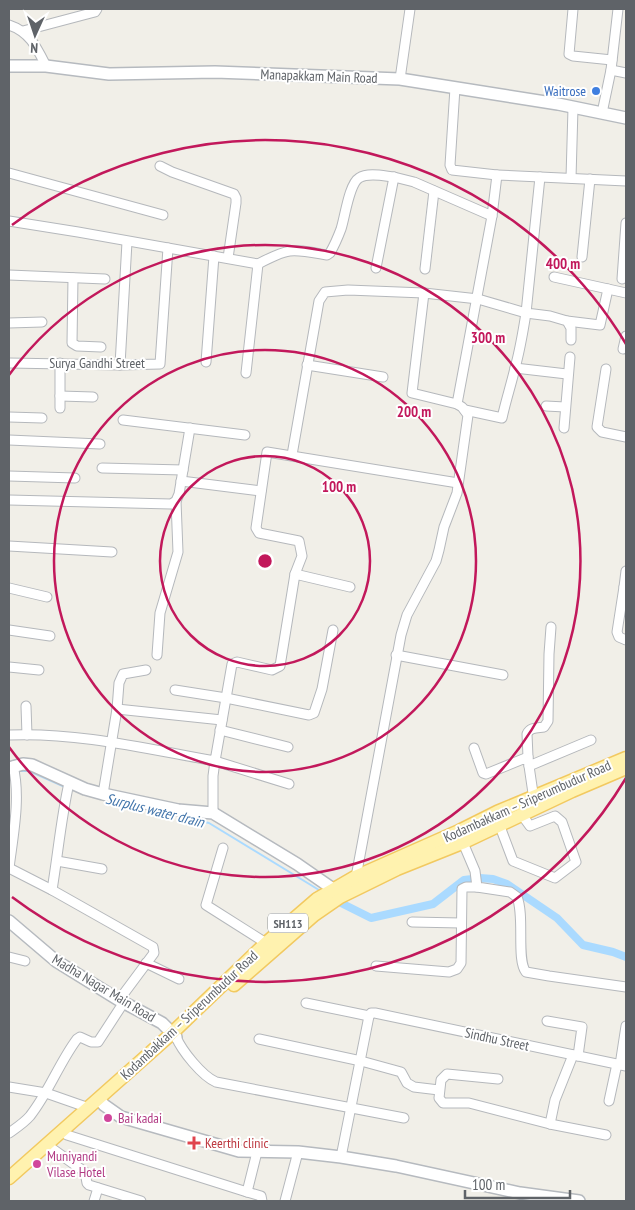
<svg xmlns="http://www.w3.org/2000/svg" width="635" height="1210" viewBox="0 0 635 1210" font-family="'PT Sans Narrow',sans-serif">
	<rect width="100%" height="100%" fill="#f1efe8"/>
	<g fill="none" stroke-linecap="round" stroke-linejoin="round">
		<g stroke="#aadaff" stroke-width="2">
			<path d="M18,771H29L65,787"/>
			<path d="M178,816L209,823L319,890"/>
		</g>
		<path stroke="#aadaff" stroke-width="8" d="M337,901L371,918L433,904L464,880L480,878L493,879L507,884L557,918L583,945L613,952L626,957"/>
		<g stroke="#b5b8bc" stroke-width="11">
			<g id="street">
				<path d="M573,9L569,54L573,56L612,60"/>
				<path d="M9,25C30,32 37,48 46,66"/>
				<path d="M23,31L91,13L95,12L97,9"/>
				<path d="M611,70L626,73"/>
				<path d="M400,79L410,9"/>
				<path d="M455,88L450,165L452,170L497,175"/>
				<path d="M602,113L611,70L618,9"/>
				<path d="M160,166L172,172L234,194L236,198V203L228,258"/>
				<path d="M9,173L163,215"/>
				<path d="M540,177L526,313L550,316L567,321L571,328V340"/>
				<path d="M571,178L573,108"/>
				<path d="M9,221L78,232L258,264L246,373"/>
				<path d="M582,257L590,179"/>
				<path d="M258,264C290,247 292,249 327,255L330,253C334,246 338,237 341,229C345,217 349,184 359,178C368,172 384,176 394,177"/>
				<path d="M376,268L394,177L414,182L492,216L497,175L626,181"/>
				<path d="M425,269L434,191"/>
				<path d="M9,275L105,279"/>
				<path d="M554,277L626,293"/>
				<path d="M73,278L72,343L77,346L101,347"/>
				<path d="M622,279L626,223"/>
				<path d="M424,293L412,393L457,404L492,216"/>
				<path d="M567,321L600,325L608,289"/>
				<path d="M9,323L42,322"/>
				<path d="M623,349L626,336"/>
				<path d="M206,362L214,256"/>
				<path d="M9,363L120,365L160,364L168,248"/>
				<path d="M120,365L127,242"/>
				<path d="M307,365L383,377"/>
				<path d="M515,368L567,374"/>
				<path d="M606,369L597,427L602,432L626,437"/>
				<path d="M60,396L93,397"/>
				<path d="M546,406L565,407"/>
				<path d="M60,408V363"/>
				<path d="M9,417L42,418"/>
				<path d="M123,420L245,435"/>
				<path d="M564,428L570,357"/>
				<path d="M9,440L100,444"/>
				<path d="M292,455L319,301L325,292L348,290L424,293L478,299L526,313C523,332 520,350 515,368C511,385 506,400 502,418L465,410"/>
				<path d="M102,468L183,470"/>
				<path d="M9,476L75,478"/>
				<path d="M181,481L261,491"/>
				<path d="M9,500L171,504L176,501L179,494L190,428"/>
				<path d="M9,546L112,552"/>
				<path d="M295,574L302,556L299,541L259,533L256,528L267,452L458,483"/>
				<path d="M624,587L626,571"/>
				<path d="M626,587H624L617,632L619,637L626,640"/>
				<path d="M9,588L47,597"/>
				<path d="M9,630L50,636"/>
				<path d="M157,655L160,613L178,552L176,501"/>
				<path d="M396,655L503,675"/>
				<path d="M9,667L39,670"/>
				<path d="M175,690L226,698L309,715L314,713L322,689L333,630"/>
				<path d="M26,706L27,735"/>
				<path d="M117,709L222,720"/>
				<path d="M220,730L288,747"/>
				<path d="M9,735C78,732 147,749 215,761L232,664L237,662L272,670L280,666L295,574L350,587"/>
				<path d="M474,748L483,773L486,774L528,757L529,766L591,740"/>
				<path d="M528,757L527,734C530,727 537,728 544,727L548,721L549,654L551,627"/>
				<path d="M529,766L534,800"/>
				<path d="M103,794L117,709L119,683L123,674L146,670"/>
				<path d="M213,813V776L215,761L289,784"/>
				<path d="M499,824L513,861L555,878L576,862L562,822L555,816L530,826L522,815"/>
				<path d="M461,838L475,871L477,887L510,892L517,897C525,916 516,960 526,972L549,976L626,987"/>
				<path d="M223,848L206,905L266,943"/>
				<path d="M57,861L102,869"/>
				<path d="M9,868L52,890L153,947L154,953L119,1000"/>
				<path d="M9,868C13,836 21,797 13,766"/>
				<path d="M356,877L401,635L407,615L436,561L439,550L444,527L457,493L468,415L462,407L457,404"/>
				<path d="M52,890C58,854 61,818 69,783"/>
				<path d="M412,922L461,923"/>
				<path d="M9,957L25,961"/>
				<path d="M146,963L179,979"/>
				<path d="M376,966L449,972L457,969L461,963L462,889L466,887H477"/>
				<path d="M306,1003L369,1016"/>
				<path d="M369,1016L371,1013H375L626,1066"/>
				<path d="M547,1021L582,1027L578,1056"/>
				<path d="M176,1037C182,1051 202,1076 216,1082L404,1118"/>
				<path d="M259,1039L361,1061L401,1072L407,1083L414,1087L439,1090"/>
				<path d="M620,1065L626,1026"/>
				<path d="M498,1079L447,1074L441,1080L439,1098L443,1103H469L550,1124L606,1135"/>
				<path d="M9,1087L46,1093L89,1108"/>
				<path d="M609,1101L617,1064"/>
				<path d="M550,1124L555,1100L573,1055"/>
				<path d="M9,1133C16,1128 24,1123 30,1116C49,1092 59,1063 77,1039L80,1037L91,1042H98L124,1002"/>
				<path d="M67,1135L247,1192L257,1152"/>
				<path d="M47,1145L85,1172L87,1183L89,1185L141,1201"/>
				<path d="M341,1157L369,1016"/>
				<path d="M247,1192L261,1196L262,1201"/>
				<path d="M94,1201L98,1188"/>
				<path d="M285,1201L298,1152"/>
			</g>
		</g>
		<g stroke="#b6babf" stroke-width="14">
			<g id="secondary">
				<path d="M9,66H46L109,74L215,72L400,79L558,104L626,118"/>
				<path d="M9,768L23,764L32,765L85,789L103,794L178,810L213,813L297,864L333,889L339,896"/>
				<path d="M9,921L56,961L119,1000L162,1023L176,1037"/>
				<path d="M99,1099L104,1105L121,1117L239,1151L298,1152L341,1157L396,1166L520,1193L579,1201"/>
			</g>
		</g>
		<g stroke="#f2c960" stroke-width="15">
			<g id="primary">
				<path d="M234,985L314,915L340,897L397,869L462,843L572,791L626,768"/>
				<path d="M9,1178L169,1036L266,943L317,899L355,877L459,831L497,812L626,758"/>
			</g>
		</g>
		<use href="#street" stroke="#fff" stroke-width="9"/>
		<use href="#secondary" stroke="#fff" stroke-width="11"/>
		<use href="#primary" stroke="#fff2af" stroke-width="12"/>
	</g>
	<g fill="none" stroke="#c2185b" stroke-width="2.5">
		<circle cx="265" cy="561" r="105"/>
		<circle cx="265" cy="561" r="211"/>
		<path d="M9 375A316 316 0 1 1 9 747"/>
		<path d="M626 778A421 421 0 0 1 12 897M12 225A421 421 0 0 1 626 344"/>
	</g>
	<circle fill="#3f7fe0" stroke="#fff" stroke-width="2" cx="596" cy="91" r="5"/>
	<g fill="#d1479c" stroke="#fff" stroke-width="2">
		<circle cx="108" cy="1118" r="5"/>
		<circle cx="37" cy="1164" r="5"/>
	</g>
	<path fill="#e0444e" stroke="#fff" stroke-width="2" d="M191.5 1135.5h5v5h5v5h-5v5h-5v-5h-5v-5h5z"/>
	<g text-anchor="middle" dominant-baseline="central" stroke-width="4" stroke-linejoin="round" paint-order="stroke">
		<rect fill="#fff" stroke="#8f9295" stroke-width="1" x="268" y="913.5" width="40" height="19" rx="4"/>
		<g font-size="12" font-weight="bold" fill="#5f6368">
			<text x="288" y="923">SH113</text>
		</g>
		<g font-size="14" fill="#5f6368" stroke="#fff">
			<text transform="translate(319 76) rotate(2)">Manapakkam Main Road</text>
			<text x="97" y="363">Surya Gandhi Street</text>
			<text transform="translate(527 801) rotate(-24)">Kodambakkam – Sriperumbudur Road</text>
			<text transform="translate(104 988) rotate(31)">Madha Nagar Main Road</text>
			<text transform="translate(189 1015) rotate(-43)">Kodambakkam – Sriperumbudur Road</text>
			<text transform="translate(497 1039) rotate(12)">Sindhu Street</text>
		</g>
		<g font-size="14" fill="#366cbe" stroke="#fff" text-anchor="end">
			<text x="586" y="91">Waitrose</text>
		</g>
		<g font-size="14" fill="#b23c85" stroke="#fff" text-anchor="start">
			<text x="118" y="1118">Bai kadai</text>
			<text x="47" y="1156">Muniyandi<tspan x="47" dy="16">Vilase Hotel</tspan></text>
		</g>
		<g font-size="14" fill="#be3a42" stroke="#fff" text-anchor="start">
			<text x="205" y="1143">Keerthi clinic</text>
		</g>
		<g font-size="15" font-style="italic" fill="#4174aa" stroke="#fff">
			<text transform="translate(155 810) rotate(14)">Surplus water drain</text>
		</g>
	</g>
	<circle cx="265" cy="561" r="8" fill="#c2185b" stroke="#fff" stroke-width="2.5"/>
	<g font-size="15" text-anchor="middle" font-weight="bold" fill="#c2185b" stroke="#fff" stroke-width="4" stroke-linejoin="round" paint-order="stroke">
		<text x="563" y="269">400 m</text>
		<text x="488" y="343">300 m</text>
		<text x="414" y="417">200 m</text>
		<text x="339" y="492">100 m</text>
	</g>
	<rect width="635" height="1210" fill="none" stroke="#5f6368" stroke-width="20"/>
	<g transform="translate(35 35) rotate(183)" stroke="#ffffff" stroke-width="4" paint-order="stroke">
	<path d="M0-4L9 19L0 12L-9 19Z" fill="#5f6368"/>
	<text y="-8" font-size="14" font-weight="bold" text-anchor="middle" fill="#5f6368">N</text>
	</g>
	<path d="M465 1190v8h105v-8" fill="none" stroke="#5f6368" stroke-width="2.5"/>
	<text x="472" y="1190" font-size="15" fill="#5f6368" stroke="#ffffff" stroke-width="4" paint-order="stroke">100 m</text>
</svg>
